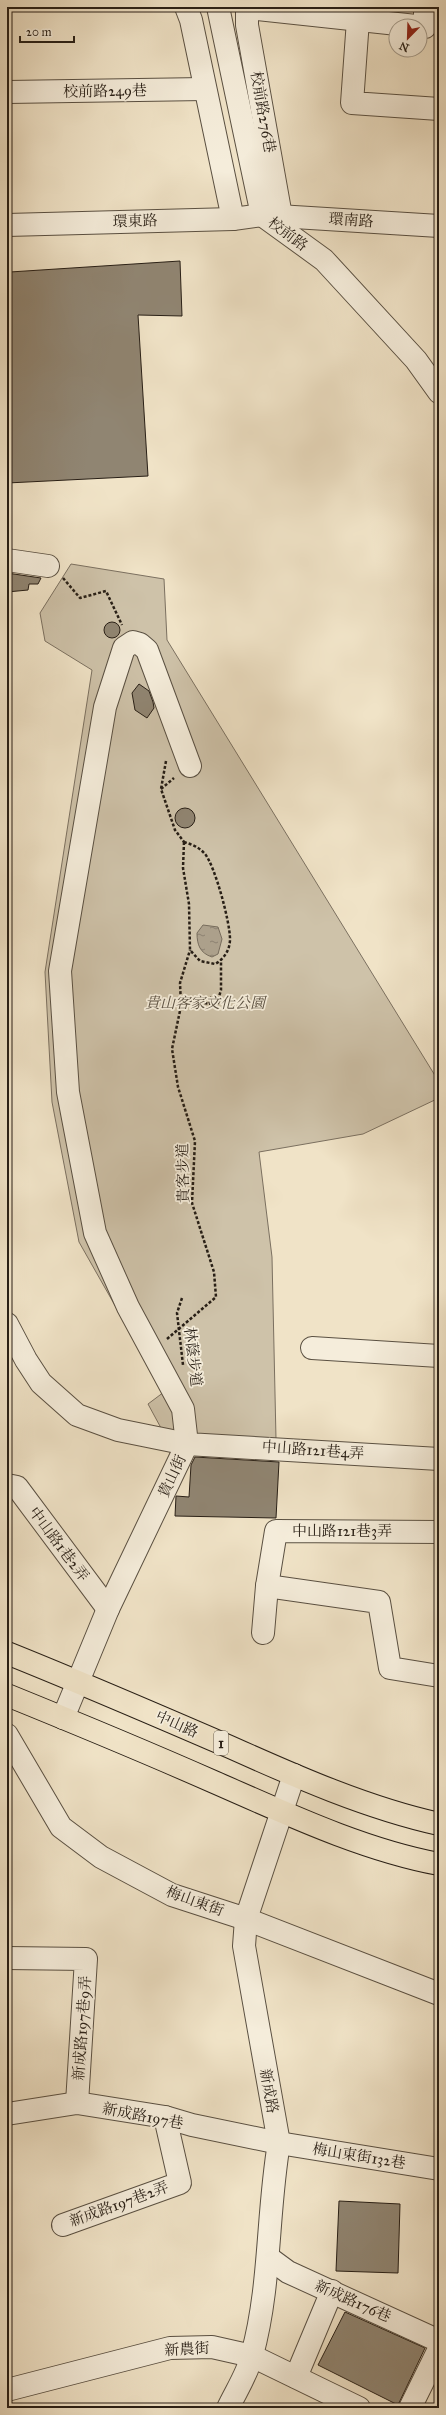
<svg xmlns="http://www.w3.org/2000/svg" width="446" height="2415" viewBox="0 0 446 2415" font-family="'IM FELL Great Primer','Noto Serif TC',serif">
	<defs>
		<pattern id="water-ripples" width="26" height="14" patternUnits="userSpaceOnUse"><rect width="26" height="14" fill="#aca08b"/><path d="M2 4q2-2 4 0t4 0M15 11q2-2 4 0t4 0" fill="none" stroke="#8c8271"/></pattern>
	</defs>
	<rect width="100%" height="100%" fill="#f0e3c7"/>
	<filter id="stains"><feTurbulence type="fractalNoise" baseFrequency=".005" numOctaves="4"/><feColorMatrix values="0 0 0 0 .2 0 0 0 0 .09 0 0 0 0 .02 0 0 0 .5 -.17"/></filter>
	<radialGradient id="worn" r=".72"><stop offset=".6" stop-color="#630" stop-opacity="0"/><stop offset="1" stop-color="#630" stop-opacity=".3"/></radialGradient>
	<path fill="#cec2a9" stroke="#7b7060" d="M71,564L164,579L167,640L439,1082V1098L363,1134L259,1152L272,1257L276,1439L193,1436L161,1428L148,1404L164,1392L79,1242L52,1102L45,972L92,670L45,641L40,613Z"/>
	<path fill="url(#water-ripples)" stroke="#776c5c" d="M203,925L218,927L222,939L218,954L212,957C200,953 197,945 197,933Z"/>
	<g fill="#908572" stroke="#281f16">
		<path d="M180,261L182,316L138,315L148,476L7,483V337L10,272Z"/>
		<path d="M7,573L41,578L38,584H29L28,590L7,592Z"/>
		<circle cx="112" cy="630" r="8"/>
		<path d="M139,684L149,691L153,702L154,708L147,718L135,710L132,693Z"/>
		<circle cx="185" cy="818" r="10"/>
		<path d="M195,1457L279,1462L276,1518L175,1516L176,1496L189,1497L191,1465Z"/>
		<path d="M339,2201L400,2204L398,2273L336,2271Z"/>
		<path d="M345,2312L425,2348L398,2405L318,2365Z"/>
	</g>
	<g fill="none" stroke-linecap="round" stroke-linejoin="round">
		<g stroke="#5a5042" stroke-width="24">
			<g id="minor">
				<path d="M186,7L191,20L233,219"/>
				<path d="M218,7L262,215L324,260L416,360L439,392"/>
				<path d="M247,7V25L281,216"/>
				<path d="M247,8L416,26"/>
				<path d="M358,20L352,103L439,109"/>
				<path d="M425,27V7"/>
				<path d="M7,92L204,89"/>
				<path d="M7,225L233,219L262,215L439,226"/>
				<path d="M7,560L48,566"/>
				<path d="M190,766L147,650L140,644L133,642L124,648L105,707L60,971L68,1092L95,1233L128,1307L183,1409L187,1444L439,1459"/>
				<path d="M7,1324L26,1360L41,1383L77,1415L118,1430L187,1444L108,1609L63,1718"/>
				<path d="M312,1348L439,1356"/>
				<path d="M7,1485L17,1487L108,1609"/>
				<path d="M267,1586L379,1602L390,1668L439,1676"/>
				<path d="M263,1633L267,1586L276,1531L439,1532"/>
				<path d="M7,1735L61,1827L101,1857L172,1895L246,1919L439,1994"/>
				<path d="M7,1958L86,1959L77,2103"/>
				<path d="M7,2114L77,2103L165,2117L192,2125L279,2143L439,2169"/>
				<path d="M63,2225L180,2183L165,2117"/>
				<path d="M269,2258L288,2272L439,2341"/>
				<path d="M296,2377L332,2291"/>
				<path d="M7,2390L170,2348L212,2347L252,2356L359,2408"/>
				<path d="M228,2408C236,2391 248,2373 252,2355C271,2286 267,2213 279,2143L244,1946L246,1919L294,1775"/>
				<path d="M410,2408L439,2349"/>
			</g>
		</g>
		<g stroke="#281f16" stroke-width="24">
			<g id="major">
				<path d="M7,1653C82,1683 156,1715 230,1747C297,1777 367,1808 439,1824"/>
				<path d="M7,1695C76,1723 146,1752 214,1782C285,1813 363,1850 439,1864"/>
			</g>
		</g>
		<g stroke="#281f16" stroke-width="2.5" stroke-dasharray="3 2" stroke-linecap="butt">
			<path d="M63,578L80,598L106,591L122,625"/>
			<path d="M166,761L161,789L175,830L184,842"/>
			<path d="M161,789L174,778"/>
			<path d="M184,842C191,844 199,847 205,854C215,866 230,922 230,939C230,950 224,959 215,964L200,961L190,950L189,904L183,868Z"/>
			<circle cx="214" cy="1001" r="4.5"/>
			<path d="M218,1000L221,990V960"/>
			<path d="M181,1006L189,1001L211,1004"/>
			<path d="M182,1298L177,1313L183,1365"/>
			<path d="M167,1339L216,1297L214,1272L192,1203L195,1141L178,1087L172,1049L181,1006L180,983L190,950"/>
		</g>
		<use href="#minor" stroke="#f5eddb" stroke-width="22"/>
		<use href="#major" stroke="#f0e3c7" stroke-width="22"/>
	</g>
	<g text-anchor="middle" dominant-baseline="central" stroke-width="3.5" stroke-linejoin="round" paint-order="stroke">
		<rect fill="#f5eddb" stroke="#665d51" stroke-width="1" x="214" y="1731" width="14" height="24" rx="3"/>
		<g font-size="14" font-weight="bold" fill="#281f16">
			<text x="221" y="1743">1</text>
		</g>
		<g font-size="15" fill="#281f16" stroke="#f5eddb">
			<text transform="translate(105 91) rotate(-1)">校前路249巷</text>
			<text transform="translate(263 112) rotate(80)">校前路276巷</text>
			<text transform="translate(351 220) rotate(4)">環南路</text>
			<text transform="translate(135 221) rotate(-2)">環東路</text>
			<text transform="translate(288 234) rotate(37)">校前路</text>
			<text transform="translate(183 1173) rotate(-91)">貴客步道</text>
			<text transform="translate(193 1357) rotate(83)">林蔭步道</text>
			<text transform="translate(313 1450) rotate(4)">中山路121巷4弄</text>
			<text transform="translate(172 1476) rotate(-65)">貴山街</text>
			<text x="342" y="1531">中山路121巷3弄</text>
			<text transform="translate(59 1544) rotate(53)">中山路1巷2弄</text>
			<text transform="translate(177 1724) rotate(24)">中山路</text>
			<text transform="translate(195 1901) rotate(20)">梅山東街</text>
			<text transform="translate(82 2028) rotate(-86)">新成路197巷9弄</text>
			<text transform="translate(269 2091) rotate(80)">新成路</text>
			<text transform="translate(143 2116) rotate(11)">新成路197巷</text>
			<text transform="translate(359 2156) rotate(9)">梅山東街132巷</text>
			<text transform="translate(119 2204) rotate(-20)">新成路197巷2弄</text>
			<text transform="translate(353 2301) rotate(24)">新成路176巷</text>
			<text transform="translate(187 2349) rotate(-3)">新農街</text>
		</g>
		<g font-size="15" font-style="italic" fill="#5a5042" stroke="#f5eddb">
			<text x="205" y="1003">貴山客家文化公園</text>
		</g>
	</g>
	<rect width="446" height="2415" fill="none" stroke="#f0e3c7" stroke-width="24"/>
	<rect x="8" y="8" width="430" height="2399" fill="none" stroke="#281f16" stroke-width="2"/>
	<rect x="12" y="12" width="422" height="2391" fill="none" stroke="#281f16"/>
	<g transform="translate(408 38) rotate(203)"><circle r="19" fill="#f5eddb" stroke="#a39b8c"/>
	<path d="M0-3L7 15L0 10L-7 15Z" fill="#8f2418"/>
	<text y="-6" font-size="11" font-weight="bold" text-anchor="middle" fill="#281f16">N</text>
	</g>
	<path d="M20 36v6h54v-6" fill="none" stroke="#281f16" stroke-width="2"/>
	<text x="26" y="36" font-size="12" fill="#281f16" stroke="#f5eddb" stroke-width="3" paint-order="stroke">20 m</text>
	<rect width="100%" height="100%" filter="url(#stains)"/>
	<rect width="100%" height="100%" fill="url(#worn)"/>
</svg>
